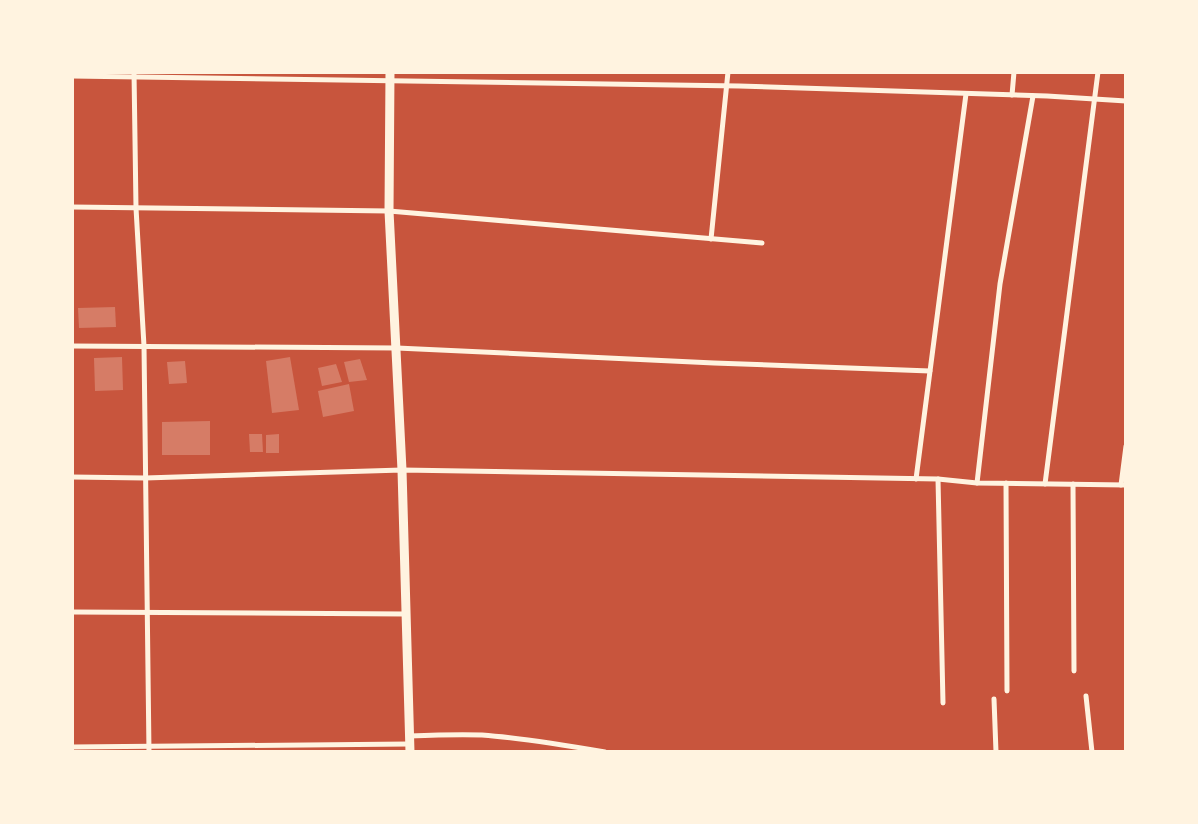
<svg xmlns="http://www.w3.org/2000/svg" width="1198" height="824" viewBox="0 0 1198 824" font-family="Overpass,sans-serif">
	<rect width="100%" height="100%" fill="#c8553d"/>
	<g fill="#d67c66">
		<path d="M115,307L116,327L79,328L78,308Z"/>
		<path d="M122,357L123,390L95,391L94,358Z"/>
		<path d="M290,357L299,410L272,413L266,361Z"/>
		<path d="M360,359L367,380L349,382L344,362Z"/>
		<path d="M185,361L187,383L169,384L167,362Z"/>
		<path d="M336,364L342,382L322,386L318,368Z"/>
		<path d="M349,384L354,411L323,417L318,391Z"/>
		<path d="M210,421V455H162V422Z"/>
		<path d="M249,434H262L263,452H250Z"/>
		<path d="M279,434V453H266V435Z"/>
	</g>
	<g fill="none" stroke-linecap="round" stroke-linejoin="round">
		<g stroke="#fff3e0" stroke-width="5">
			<path d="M134,72L136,208L144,346L149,752"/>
			<path d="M72,76L739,86L1047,96L1126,101"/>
			<path d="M1012,95L1014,72"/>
			<path d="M72,207L389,211L762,243"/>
			<path d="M711,239L728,72"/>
			<path d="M72,346L397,348L714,363L930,371"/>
			<path d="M72,477L145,478L402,470L938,479L977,483L1126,485"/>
			<path d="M916,479L966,94"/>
			<path d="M938,479L943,703"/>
			<path d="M977,483L1000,284L1033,96"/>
			<path d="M1006,483L1007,691"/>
			<path d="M1045,484L1098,72"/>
			<path d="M1073,484L1074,671"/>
			<path d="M1121,485L1126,446"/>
			<path d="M72,612L405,614"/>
			<path d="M1086,696L1092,752"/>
			<path d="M994,699L996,752"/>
			<path d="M409,736C433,735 458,734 482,735C523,738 564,745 605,752"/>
			<path d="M72,747L409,744"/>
		</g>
		<path stroke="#fff3e0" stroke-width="9" d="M390,72L389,211L402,470L410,752"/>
	</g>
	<rect width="1198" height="824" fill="none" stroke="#fff3e0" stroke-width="148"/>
</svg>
